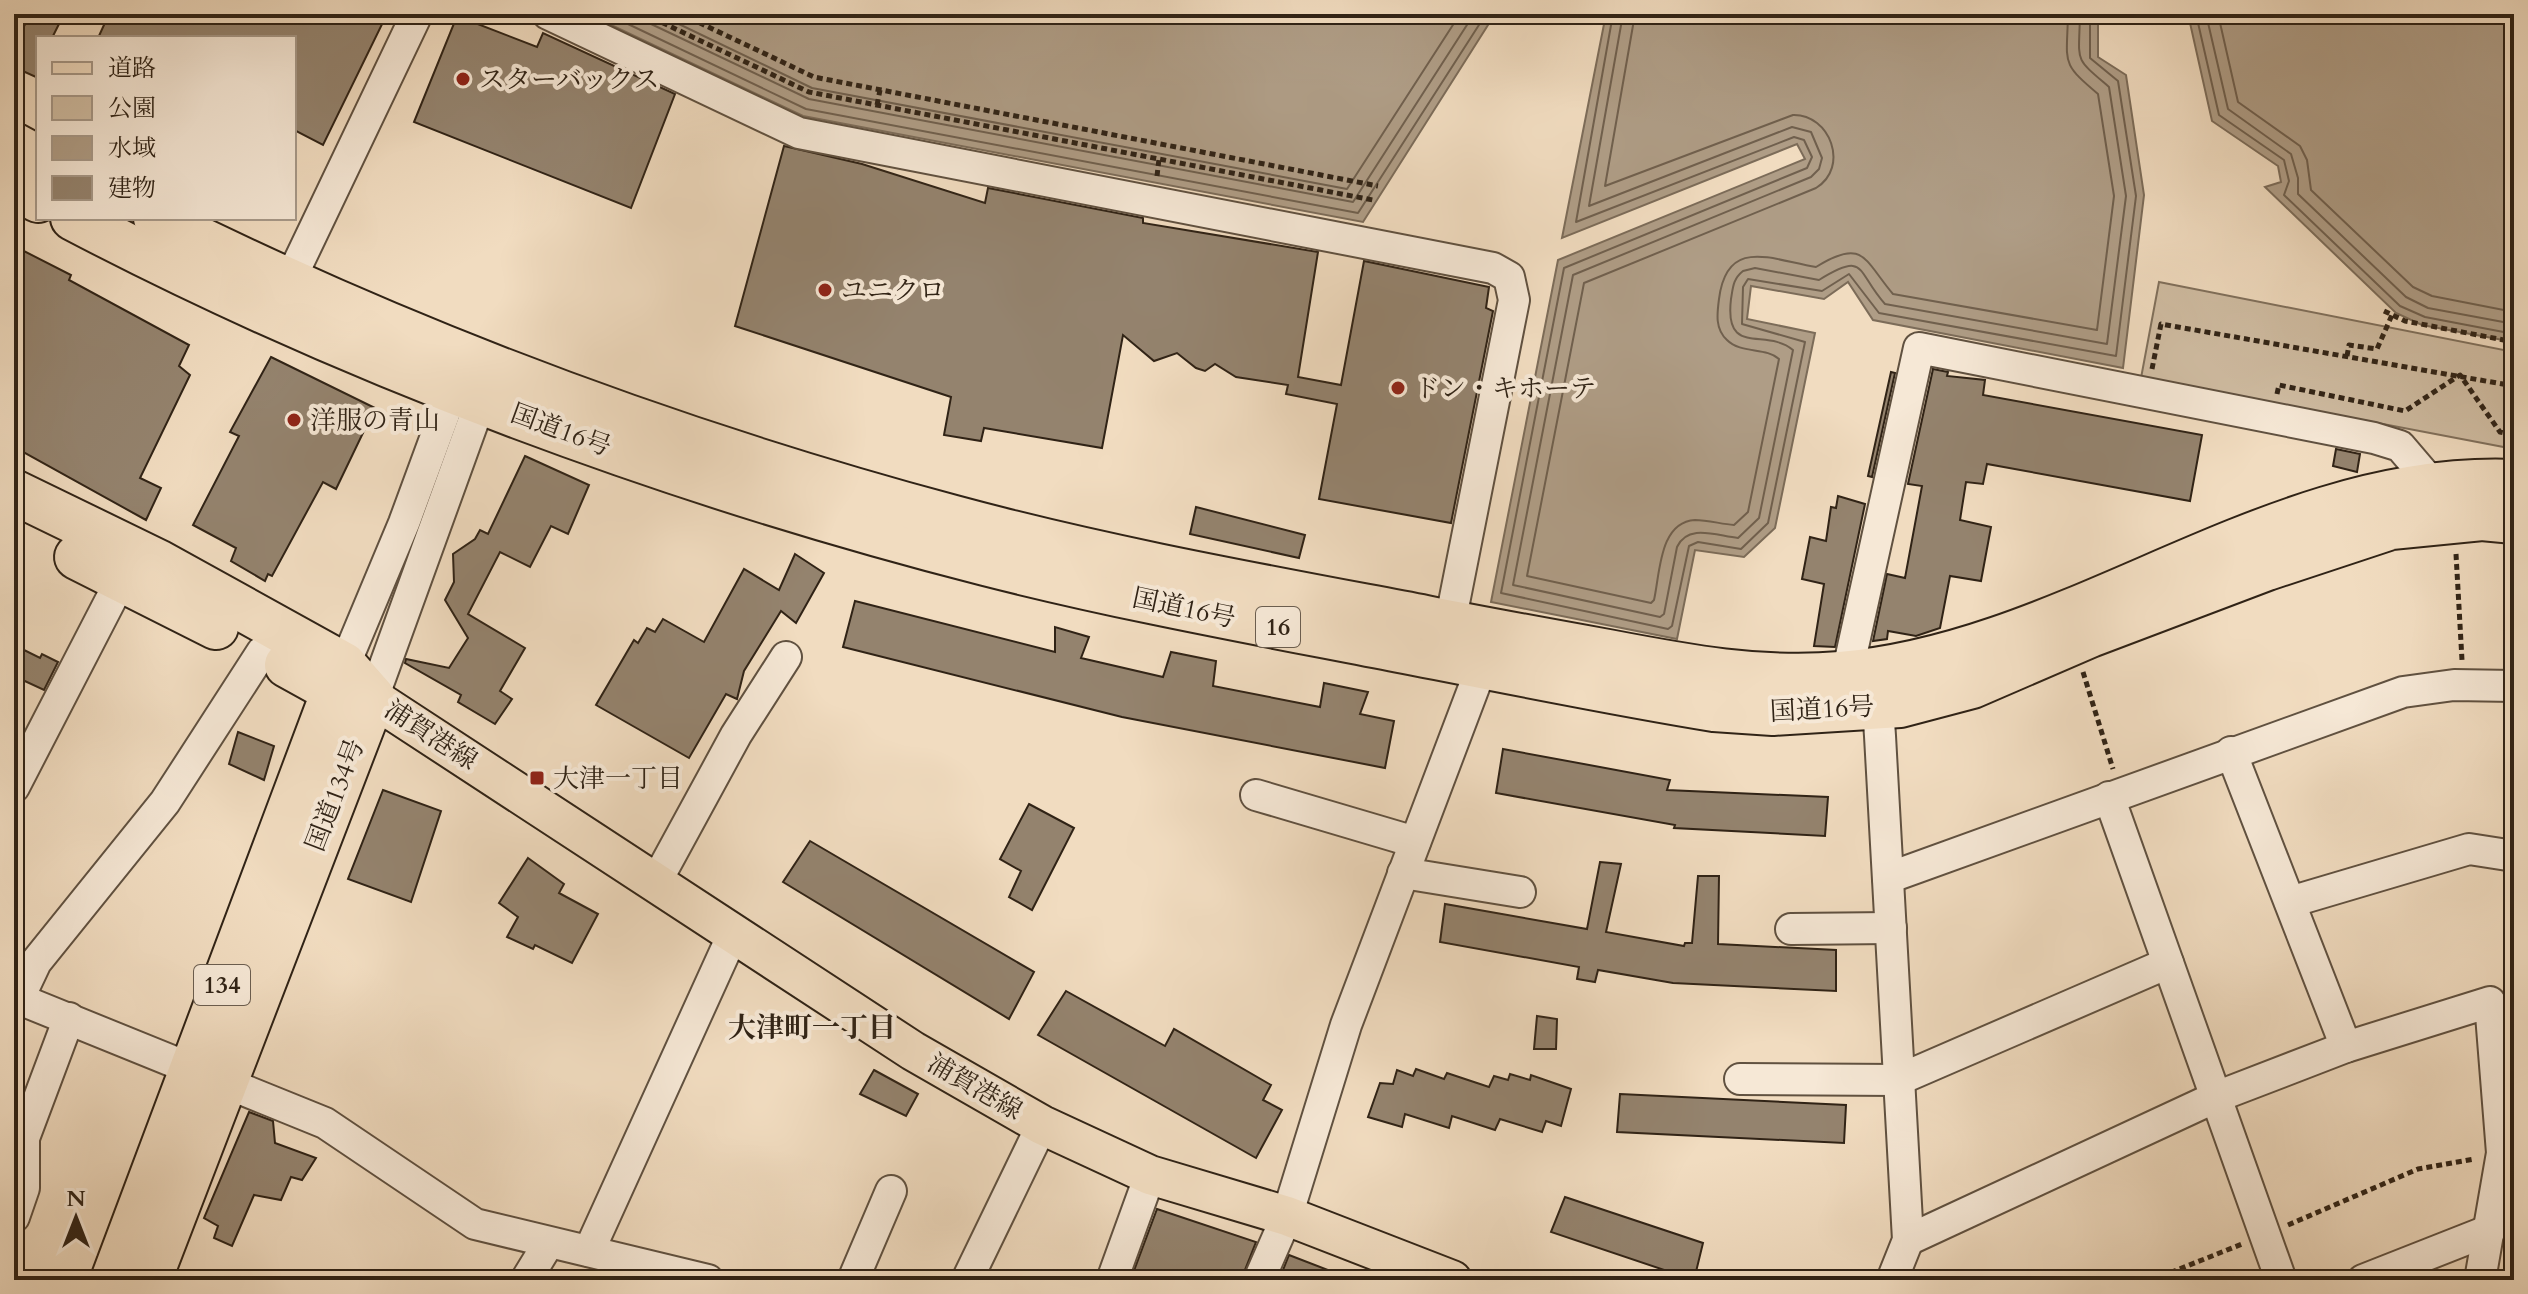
<svg xmlns="http://www.w3.org/2000/svg" width="2528" height="1294" viewBox="0 0 2528 1294" font-family="Cardo,'Noto Serif JP',serif">
	<rect width="100%" height="100%" fill="#f1dcc0"/>
	<filter id="stains"><feTurbulence type="fractalNoise" baseFrequency=".0025" numOctaves="4"/><feColorMatrix values="0 0 0 0 .2 0 0 0 0 .09 0 0 0 0 .02 0 0 0 .5 -.17"/></filter>
	<radialGradient id="worn" r=".72"><stop offset=".6" stop-color="#630" stop-opacity="0"/><stop offset="1" stop-color="#630" stop-opacity=".3"/></radialGradient>
	<path fill="#d0bda3" stroke="#80705c" stroke-width="2" d="M2159,282L2514,352V449L2141,378Z"/>
	<g fill="#af9d86" stroke="#7c6c59" stroke-width="2">
		<path d="M588,14H1495L1363,222L803,116Z"/>
		<path d="M1606,14H2098V57L2126,75L2144,195L2123,368L1873,320L1848,282L1824,299L1751,286L1747,319L1815,333L1775,528L1744,557L1695,550L1677,639L1491,602L1558,260L1805,159L1797,144L1562,238Z"/>
		<path d="M2188,14H2514V342L2422,325L2396,313L2265,187L2281,182L2278,166L2212,121Z"/>
	</g>
	<g fill="none" stroke-linecap="round" stroke-linejoin="round">
		<g stroke="#70604e" stroke-width="2">
			<path d="M607,14L806,109L1358,213L1486,14"/>
			<path d="M630,14L809,99L1353,202L1474,14"/>
			<path d="M658,14L812,88L1347,189L1460,14"/>
			<path d="M1613,14L1576,222L1794,137L1804,140L1812,157L1807,168L1564,268L1501,593L1668,629L1672,626L1689,546L1698,542L1741,549L1768,523L1805,342L1742,324L1743,287L1748,279L1822,291L1849,274L1879,313L2116,356L2136,196L2118,81L2090,58V14"/>
			<path d="M1623,14L1589,206L1792,127L1811,132L1822,158L1819,169L1811,177L1573,275L1513,585L1660,617L1664,614L1677,547C1688,523 1717,536 1738,538L1759,518L1793,350C1766,327 1724,358 1731,299C1733,287 1733,279 1743,271L1755,268L1819,280C1867,250 1856,272 1885,304L2107,344L2126,196L2109,87C2073,56 2079,64 2080,14"/>
			<path d="M1635,14L1605,186L1793,115C1830,114 1850,167 1816,188L1584,283L1527,576L1651,603L1654,600C1660,574 1659,522 1695,520C1708,520 1721,524 1734,525L1748,512L1779,359C1766,347 1741,354 1727,340C1715,329 1717,314 1719,299C1727,236 1772,260 1816,267C1864,237 1864,260 1893,294L2097,330L2114,196L2098,94C2060,62 2067,64 2068,14"/>
			<path d="M2196,14L2219,115L2284,160L2289,181L2284,195L2400,306L2425,317L2514,334"/>
			<path d="M2206,14L2228,109L2291,154L2298,178V194L2406,297L2428,308L2514,324"/>
			<path d="M2218,14L2238,102L2300,146L2307,160L2311,190L2413,287L2432,296L2514,312"/>
		</g>
	</g>
	<g fill="#94836e" stroke="#302316" stroke-width="2">
		<path d="M30,14H64L52,38H38V78L14,67V47Z"/>
		<path d="M109,14H387L323,145L294,130V38H98Z"/>
		<path d="M457,16L537,47L543,33L675,94L631,208L414,122Z"/>
		<path d="M784,146L862,164L985,203L988,188L1143,218V223L1318,252L1298,377L1341,385L1364,261L1489,287L1486,308L1493,311L1451,523L1319,499L1337,404L1286,394L1288,385L1236,377L1215,364L1205,371L1196,368L1177,353L1154,361L1123,335L1102,448L984,428L981,441L944,435L951,397L735,326Z"/>
		<path d="M14,246L71,275L69,280L189,345L179,366L190,375L140,478L161,488L146,520L14,447Z"/>
		<path d="M271,357L375,408L336,489L323,482L272,576L268,574L265,581L231,561L236,548L193,525L239,436L230,432Z"/>
		<path d="M1933,369L1948,372L1947,376L1985,380L1983,395L2202,435L2190,501L1987,464L1983,484L1966,482L1960,520L1991,527L1981,581L1950,576L1940,628L1916,636L1888,631L1887,639L1873,641L1887,574L1905,578L1922,486L1908,484Z"/>
		<path d="M1891,372L1895,373L1872,477L1868,476Z"/>
		<path d="M2336,449L2360,454L2357,472L2333,466Z"/>
		<path d="M525,456L589,485L568,534L551,526L530,567L500,552L468,614L525,648L500,691L512,699L495,724L458,702L461,695L405,663L406,659L449,668L468,638L445,600L454,582L453,554L475,539L480,530L488,534Z"/>
		<path d="M1838,496L1865,504L1835,647L1814,646L1824,584L1802,579L1810,537L1826,541L1831,507L1836,508Z"/>
		<path d="M1196,507L1305,535L1299,558L1190,534Z"/>
		<path d="M795,554L824,573L796,623L781,611L744,671L737,699L726,694L689,758L596,705L634,640L638,643L647,628L655,632L663,619L704,642L744,569L779,590Z"/>
		<path d="M855,601L1055,652V627L1089,637L1081,658L1163,677L1171,652L1216,661L1213,686L1320,707L1324,683L1368,692L1360,714L1394,721L1385,768L1122,717L843,647Z"/>
		<path d="M14,645L40,658L42,654L58,662L44,690L14,676Z"/>
		<path d="M238,732L274,746L264,780L229,764Z"/>
		<path d="M1503,749L1670,780L1667,790L1828,797L1825,836L1674,828L1675,825L1496,793Z"/>
		<path d="M383,790L441,811L411,902L348,879Z"/>
		<path d="M1029,804L1074,828L1032,910L1009,897L1021,871L1000,859Z"/>
		<path d="M810,841L1034,972L1009,1019L783,882Z"/>
		<path d="M528,858L564,884L559,893L598,914L572,963L535,945L533,949L507,937L518,917L499,903Z"/>
		<path d="M1600,862L1621,864L1606,932L1684,946L1685,943H1692L1698,876H1719L1718,944L1836,950V991L1673,983L1598,970L1595,982L1577,979L1579,967L1440,942L1445,904L1587,929Z"/>
		<path d="M1066,991L1165,1046L1174,1029L1271,1085L1263,1100L1282,1110L1256,1158L1038,1035Z"/>
		<path d="M1537,1016L1557,1019L1556,1049H1534Z"/>
		<path d="M1416,1069L1444,1079L1447,1073L1489,1087L1494,1076L1508,1080L1510,1074L1530,1080L1531,1075L1571,1089L1561,1126L1546,1121L1542,1132L1500,1119L1495,1130L1452,1116L1449,1128L1405,1114L1402,1127L1368,1117L1380,1083L1393,1084L1397,1070L1413,1076Z"/>
		<path d="M874,1070L918,1094L906,1116L860,1094Z"/>
		<path d="M1620,1094L1846,1105L1844,1143L1617,1132Z"/>
		<path d="M249,1112L273,1121L275,1143L316,1158L302,1180L291,1177L281,1200L254,1195L232,1246L214,1238L218,1226L204,1218Z"/>
		<path d="M1565,1197L1703,1243L1694,1280L1551,1232Z"/>
		<path d="M1157,1209L1256,1242L1241,1280H1141L1132,1276Z"/>
		<path d="M1289,1255L1346,1277L1345,1280H1279Z"/>
	</g>
	<g fill="none" stroke-linecap="round" stroke-linejoin="round">
		<g stroke="#605140" stroke-width="34">
			<g id="minor">
				<path d="M548,14L799,133L1493,268L1509,277L1514,300L1450,623L1482,666L1346,1025L1287,1216L1259,1280"/>
				<path d="M290,280L417,14"/>
				<path d="M337,683L404,523L453,390L464,378"/>
				<path d="M373,698L481,400L480,383"/>
				<path d="M2231,752L2346,1047"/>
				<path d="M14,787L122,578"/>
				<path d="M1256,795L1415,842"/>
				<path d="M2109,797L2281,1280"/>
				<path d="M1403,873L1520,892"/>
				<path d="M1888,878L2403,692L2454,685L2514,686"/>
				<path d="M657,880L736,735L786,657"/>
				<path d="M2290,902L2469,849L2514,856"/>
				<path d="M1791,929L1891,928"/>
				<path d="M14,997L325,1123L475,1224L708,1280"/>
				<path d="M19,998L36,962L165,802L262,652"/>
				<path d="M1740,1079L1898,1080L2168,963"/>
				<path d="M14,1217L24,1188V1138L69,1018"/>
				<path d="M1908,1240L2216,1097L2346,1047L2490,1002L2502,1153L2480,1280"/>
				<path d="M589,1251L734,932"/>
				<path d="M526,1280L548,1244"/>
				<path d="M853,1280L891,1191"/>
				<path d="M967,1280L1042,1125"/>
				<path d="M1112,1280L1150,1175"/>
				<path d="M1892,1280L1908,1240L1880,736L1878,707L1847,674L1919,348L2374,438L2400,446L2435,487"/>
				<path d="M2363,1280L2490,1230"/>
			</g>
		</g>
		<g stroke="#302316" stroke-width="42">
			<path id="major" d="M346,693L373,698L913,1051L1042,1125L1150,1175L1287,1216L1452,1280"/>
		</g>
		<g stroke="#302316" stroke-width="48">
			<g id="highway">
				<path d="M14,145L38,158"/>
				<path d="M14,187L38,200"/>
				<path d="M73,218C355,366 676,484 985,563C1122,598 1261,623 1399,650C1504,670 1609,692 1714,709L1773,713L1900,705L1972,686L2090,635L2267,568L2391,527L2482,518L2514,521"/>
				<path d="M156,218C410,344 679,444 954,518C1109,560 1268,588 1426,618C1486,630 1547,641 1608,652C1686,667 1761,681 1841,674C2076,654 2272,472 2514,482"/>
				<path d="M14,492L158,562L344,665L373,698L149,1280"/>
				<path d="M77,557L216,627"/>
				<path d="M113,1280L334,691L287,665"/>
			</g>
		</g>
		<g stroke="#302316" stroke-width="5" stroke-dasharray="6 4" stroke-linecap="butt">
			<path d="M644,14L809,92L1373,200"/>
			<path d="M681,14L814,77L1378,186"/>
			<path d="M877,105L880,90"/>
			<path d="M1157,176L1159,159"/>
			<path d="M2384,311L2405,321L2514,342"/>
			<path d="M2347,356L2349,345L2377,349L2392,315"/>
			<path d="M2152,369L2161,324L2514,386"/>
			<path d="M2277,394L2279,385L2405,411L2460,375L2500,432L2514,435"/>
			<path d="M2456,554L2462,660"/>
			<path d="M2083,672L2113,769"/>
			<path d="M2288,1225L2418,1169L2474,1159"/>
			<path d="M2152,1280L2242,1244"/>
		</g>
		<use href="#minor" stroke="#f6e8d6" stroke-width="30"/>
		<use href="#major" stroke="#f1dcc0" stroke-width="38"/>
		<use href="#highway" stroke="#f1dcc0" stroke-width="44"/>
	</g>
	<g fill="#8f2418" stroke="#f6e8d6" stroke-width="3">
		<circle cx="463" cy="79" r="8"/>
		<circle cx="825" cy="290" r="8"/>
		<circle cx="1398" cy="388" r="8"/>
		<circle cx="294" cy="420" r="8"/>
		<rect x="529" y="770" width="16" height="16" rx="4"/>
	</g>
	<g text-anchor="middle" dominant-baseline="central" stroke-width="8" stroke-linejoin="round" paint-order="stroke">
		<g fill="#f6e8d6" stroke="#6b5e50" stroke-width="2">
			<rect x="1256" y="607" width="44" height="40" rx="6"/>
			<rect x="194" y="965" width="56" height="40" rx="6"/>
		</g>
		<g font-size="24" font-weight="bold" fill="#302316">
			<text x="1278" y="627">16</text>
			<text x="222" y="985">134</text>
		</g>
		<g font-size="26" fill="#302316" stroke="#f6e8d6" text-anchor="start">
			<text x="479" y="79">スターバックス</text>
			<text x="841" y="290">ユニクロ</text>
			<text x="1414" y="388">ドン・キホーテ</text>
			<text x="310" y="420">洋服の青山</text>
			<text x="553" y="778">大津一丁目</text>
		</g>
		<g font-size="26" fill="#302316" stroke="#f6e8d6">
			<text transform="translate(561 430) rotate(20)">国道16号</text>
			<text transform="translate(1184 608) rotate(12)">国道16号</text>
			<text transform="translate(1822 709) rotate(-3)">国道16号</text>
			<text transform="translate(431 735) rotate(33)">浦賀港線</text>
			<text transform="translate(335 795) rotate(-69)">国道134号</text>
			<text transform="translate(975 1087) rotate(30)">浦賀港線</text>
		</g>
		<g font-size="28" font-weight="bold" fill="#302316" stroke="#f6e8d6">
			<text x="812" y="1028">大津町一丁目</text>
		</g>
	</g>
	<rect width="2528" height="1294" fill="none" stroke="#f1dcc0" stroke-width="48"/>
	<rect x="16" y="16" width="2496" height="1262" fill="none" stroke="#302316" stroke-width="4"/>
	<rect x="24" y="24" width="2480" height="1246" fill="none" stroke="#302316" stroke-width="2"/>
	<rect x="36" y="36" width="260" height="184" fill="#f6e8d6" stroke="#a79989" stroke-width="2"/>
	<rect x="52" y="62" width="40" height="12" fill="#f1dcc0" stroke="#a79989" stroke-width="2"/>
	<text x="108" y="76" font-size="24" fill="#302316">道路</text>
	<rect x="52" y="96" width="40" height="24" fill="#d0bda3" stroke="#a79989" stroke-width="2"/>
	<text x="108" y="116" font-size="24" fill="#302316">公園</text>
	<rect x="52" y="136" width="40" height="24" fill="#af9d86" stroke="#a79989" stroke-width="2"/>
	<text x="108" y="156" font-size="24" fill="#302316">水域</text>
	<rect x="52" y="176" width="40" height="24" fill="#94836e" stroke="#a79989" stroke-width="2"/>
	<text x="108" y="196" font-size="24" fill="#302316">建物</text>
	<g transform="translate(76 1218)" stroke="#f6e8d6" stroke-width="6" paint-order="stroke">
	<path d="M0-6L14 30L0 20L-14 30Z" fill="#302316"/>
	<text y="-12" font-size="22" font-weight="bold" text-anchor="middle" fill="#302316">N</text>
	</g>
	<rect width="100%" height="100%" filter="url(#stains)"/>
	<rect width="100%" height="100%" fill="url(#worn)"/>
</svg>
